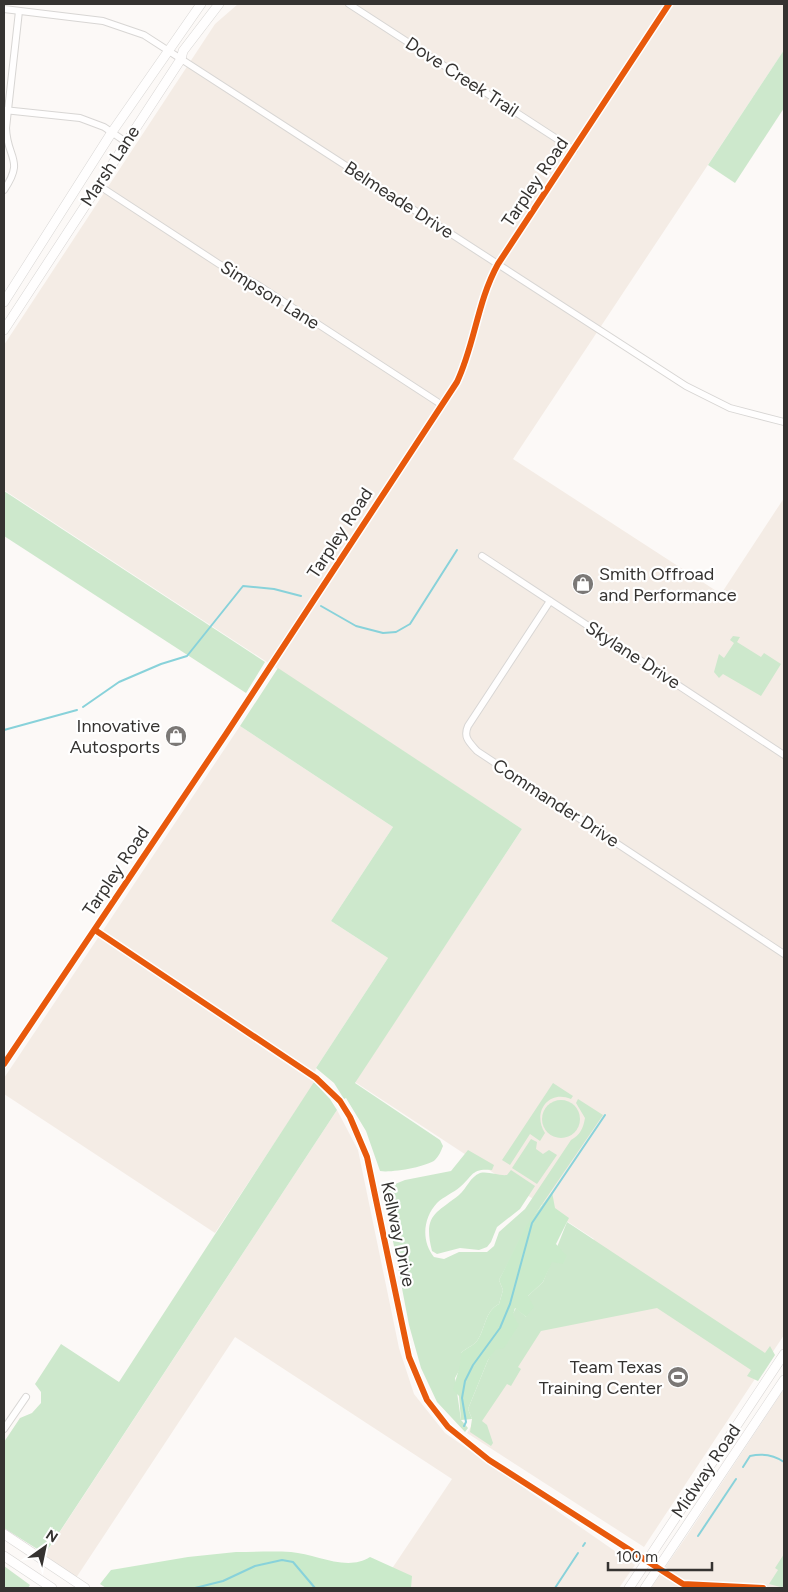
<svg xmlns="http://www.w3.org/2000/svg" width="788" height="1592" viewBox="0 0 788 1592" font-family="Figtree,sans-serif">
	<rect width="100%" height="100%" fill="#fcf9f7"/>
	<g fill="#f4ece5">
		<path d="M238,4H784V50L513,459L721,594L784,498V1335L644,1547L467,1433L594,1239L355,1082L522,829L4,490V345L215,24Z"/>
		<path d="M240,726L393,827L331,921L388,958L316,1068L313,1085L215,1233L4,1094V1078Z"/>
		<path d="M337,1110L358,1150L399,1348L414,1394L445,1433L635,1565L619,1588H379L452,1479L235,1337L76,1578L44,1556Z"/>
		<path d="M784,1389V1588H651L688,1534Z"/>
	</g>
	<g fill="#cde8cc">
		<path d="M784,50V108L735,183L708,165Z"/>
		<path d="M4,491L265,662L246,693L4,536Z"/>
		<path d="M733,636L740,637L737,642L761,657L764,653L781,664L761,696L723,674L719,678L714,672L719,654L724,658L734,643L730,640Z"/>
		<path d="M278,668L522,829L355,1083L440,1140L443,1146C441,1151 439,1156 435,1160C426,1167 391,1173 380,1171L366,1131L346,1098L344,1099L334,1083L316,1068L388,958L331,921L393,827L240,726Z"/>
		<path d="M314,1082L330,1099L337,1110L45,1554L4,1528V1442L20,1418L32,1413L41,1403V1392L35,1384L61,1344L119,1382Z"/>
		<path d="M553,1083L573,1096L571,1099C548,1089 532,1113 545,1133L540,1141L530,1134L510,1165L502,1160Z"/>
		<path d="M578,1099L603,1115L532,1219L499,1280L503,1290L499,1304C484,1312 486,1328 477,1341C473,1346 466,1348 461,1353V1367L455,1378L461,1420L468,1428L465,1432L437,1402L421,1368L409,1325L384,1194L385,1188L405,1180L451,1171L468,1150L494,1165L492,1170C471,1168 473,1176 460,1187C453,1193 443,1197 437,1203C423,1218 421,1241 434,1257L444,1259L459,1252H487L494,1246L499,1232L525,1209L571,1140C580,1135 583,1129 585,1118L576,1103Z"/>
		<circle cx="561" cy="1119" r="19"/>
		<path d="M531,1139L537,1142L536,1149L543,1154L549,1150L557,1155L537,1184L512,1168Z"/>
		<path d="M511,1170L535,1186L520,1209L497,1227L491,1242L487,1247L479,1250L460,1248L437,1254L432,1251C423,1215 435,1214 459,1195C467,1188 470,1177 480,1173C488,1171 499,1176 507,1175Z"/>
		<path d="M567,1222L765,1353L770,1346L775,1355L758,1381L747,1376L751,1370L657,1308L541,1331L518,1367L521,1369L511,1386L507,1384L482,1421L487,1425L493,1443L491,1446L470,1432L472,1419L468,1409L488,1360L516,1308L526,1317L528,1296L543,1282Z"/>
		<path d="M784,1554V1588L769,1584L778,1570L775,1568Z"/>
		<path d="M4,1566L30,1585L28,1588H4Z"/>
	</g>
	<g fill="#caeaca">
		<path d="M552,1192L555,1208L569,1218L556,1244L567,1256L563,1264L552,1262L543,1282L528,1296L534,1307L526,1317L515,1308L513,1315L519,1325L504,1348L495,1350L488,1360L468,1409L472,1419L461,1420L459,1396L453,1390C456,1377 461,1367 461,1353C466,1348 473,1346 477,1341C486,1328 484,1312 499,1304L503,1290L499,1280L526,1226Z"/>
		<path d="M236,1552C254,1552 273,1551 291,1552C316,1554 347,1572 370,1557L412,1576L411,1588H106L100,1584L111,1570L188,1557Z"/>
	</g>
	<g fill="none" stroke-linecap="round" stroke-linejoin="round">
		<g stroke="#88d2da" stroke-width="2">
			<path d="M321,606L356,626L383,633L396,632L410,624L457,550"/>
			<path d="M83,707L119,682L161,664L187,656L243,586L274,589L301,596"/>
			<path d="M4,730L77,710"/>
			<path d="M464,1426L466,1422L462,1398L465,1381L473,1365L500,1328L510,1304L532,1223L605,1115"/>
			<path d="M743,1467L750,1456C763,1453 774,1455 784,1462"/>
			<path d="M698,1536L736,1479"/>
			<path d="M583,1546L585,1543"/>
			<path d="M195,1588L223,1581L255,1566L282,1560L293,1562L315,1588"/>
			<path d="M555,1588L578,1553"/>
		</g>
		<g stroke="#d8d6d4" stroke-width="8">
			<g id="street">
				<path d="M349,4L574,150"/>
				<path d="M4,9L103,21L144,35L686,386L730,408L784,422"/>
				<path d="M4,110L80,118L104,127L126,142"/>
				<path d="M98,185L219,264L258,285L442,405"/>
				<path d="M4,190C25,159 7,159 6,128L19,11"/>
				<path d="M482,556L784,755"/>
				<path d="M550,601L468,726C463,737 469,742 477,751L784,954"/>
				<path d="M95,930L316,1078L340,1101L350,1117L367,1157L409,1357L427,1400L448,1427L489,1460L683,1584L763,1588"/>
				<path d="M4,1064L226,734L457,382C475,344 477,302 498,264L669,4"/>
				<path d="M4,1429L26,1397"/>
			</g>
		</g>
		<g stroke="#d8d6d4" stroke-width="10">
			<g id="secondary">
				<path d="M4,302L112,132L201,4"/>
				<path d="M4,330L181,59L183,51L219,4"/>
				<path d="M4,1534L85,1588"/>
				<path d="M4,1556L52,1588"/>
				<path d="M629,1588L784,1354"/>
				<path d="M645,1588L784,1380"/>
			</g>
		</g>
		<use href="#street" stroke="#fffefe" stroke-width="6"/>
		<use href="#secondary" stroke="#fffefe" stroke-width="9"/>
		<g stroke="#fff" stroke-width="9">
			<g id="cycleway">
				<path d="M95,930L316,1078L340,1101L350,1117L367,1157L409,1357L427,1400L448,1427L489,1460L683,1584L763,1588"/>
				<path d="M4,1064L226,734L457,382C475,344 477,302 498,264L669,4"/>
			</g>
		</g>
		<use href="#cycleway" stroke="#e8590c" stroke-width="6"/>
	</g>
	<defs>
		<g id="shop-disc" transform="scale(1.125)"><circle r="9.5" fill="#7b7876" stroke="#fff"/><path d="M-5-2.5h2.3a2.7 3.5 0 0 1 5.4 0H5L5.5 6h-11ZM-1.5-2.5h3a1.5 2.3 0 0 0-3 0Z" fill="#fff"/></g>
		<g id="stadium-disc" transform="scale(1.125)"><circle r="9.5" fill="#7b7876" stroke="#fff"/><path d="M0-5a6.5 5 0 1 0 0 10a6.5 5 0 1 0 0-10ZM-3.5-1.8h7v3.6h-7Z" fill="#fff"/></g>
	</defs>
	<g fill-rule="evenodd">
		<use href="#shop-disc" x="583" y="584"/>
		<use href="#shop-disc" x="176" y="736"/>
		<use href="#stadium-disc" x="678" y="1377"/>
	</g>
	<g text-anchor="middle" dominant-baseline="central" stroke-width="4.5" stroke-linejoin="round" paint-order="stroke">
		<g font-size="18" fill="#353331" stroke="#fff">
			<text transform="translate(462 77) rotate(33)">Dove Creek Trail</text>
			<text transform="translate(110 166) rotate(-57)">Marsh Lane</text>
			<text transform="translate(535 182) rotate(-56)">Tarpley Road</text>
			<text transform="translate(399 200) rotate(33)">Belmeade Drive</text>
			<text transform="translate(270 295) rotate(32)">Simpson Lane</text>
			<text transform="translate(340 533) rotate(-57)">Tarpley Road</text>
			<text transform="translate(633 655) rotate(33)">Skylane Drive</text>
			<text transform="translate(556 803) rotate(33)">Commander Drive</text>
			<text transform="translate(116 871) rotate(-56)">Tarpley Road</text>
			<text transform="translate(398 1234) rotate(78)">Kellway Drive</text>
			<text transform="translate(706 1471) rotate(-56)">Midway Road</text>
		</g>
		<g font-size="18" fill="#353331" stroke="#fff" text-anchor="end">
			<text x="599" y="574" text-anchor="start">Smith Offroad<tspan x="599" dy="21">and Performance</tspan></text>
			<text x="160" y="726">Innovative<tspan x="160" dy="21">Autosports</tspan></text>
			<text x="662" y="1367">Team Texas<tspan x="662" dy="21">Training Center</tspan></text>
		</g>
	</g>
	<rect width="788" height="1592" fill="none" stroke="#353331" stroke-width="10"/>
	<g transform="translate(45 1547) rotate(33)" stroke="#ffffff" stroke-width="4" paint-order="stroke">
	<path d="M0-4L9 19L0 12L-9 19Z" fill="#353331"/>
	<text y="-8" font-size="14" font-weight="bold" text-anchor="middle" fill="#353331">N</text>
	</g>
	<path d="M608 1562v8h104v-8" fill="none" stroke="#353331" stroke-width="2.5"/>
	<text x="616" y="1562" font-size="15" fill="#353331" stroke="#ffffff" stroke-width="4" paint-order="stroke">100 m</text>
</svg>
